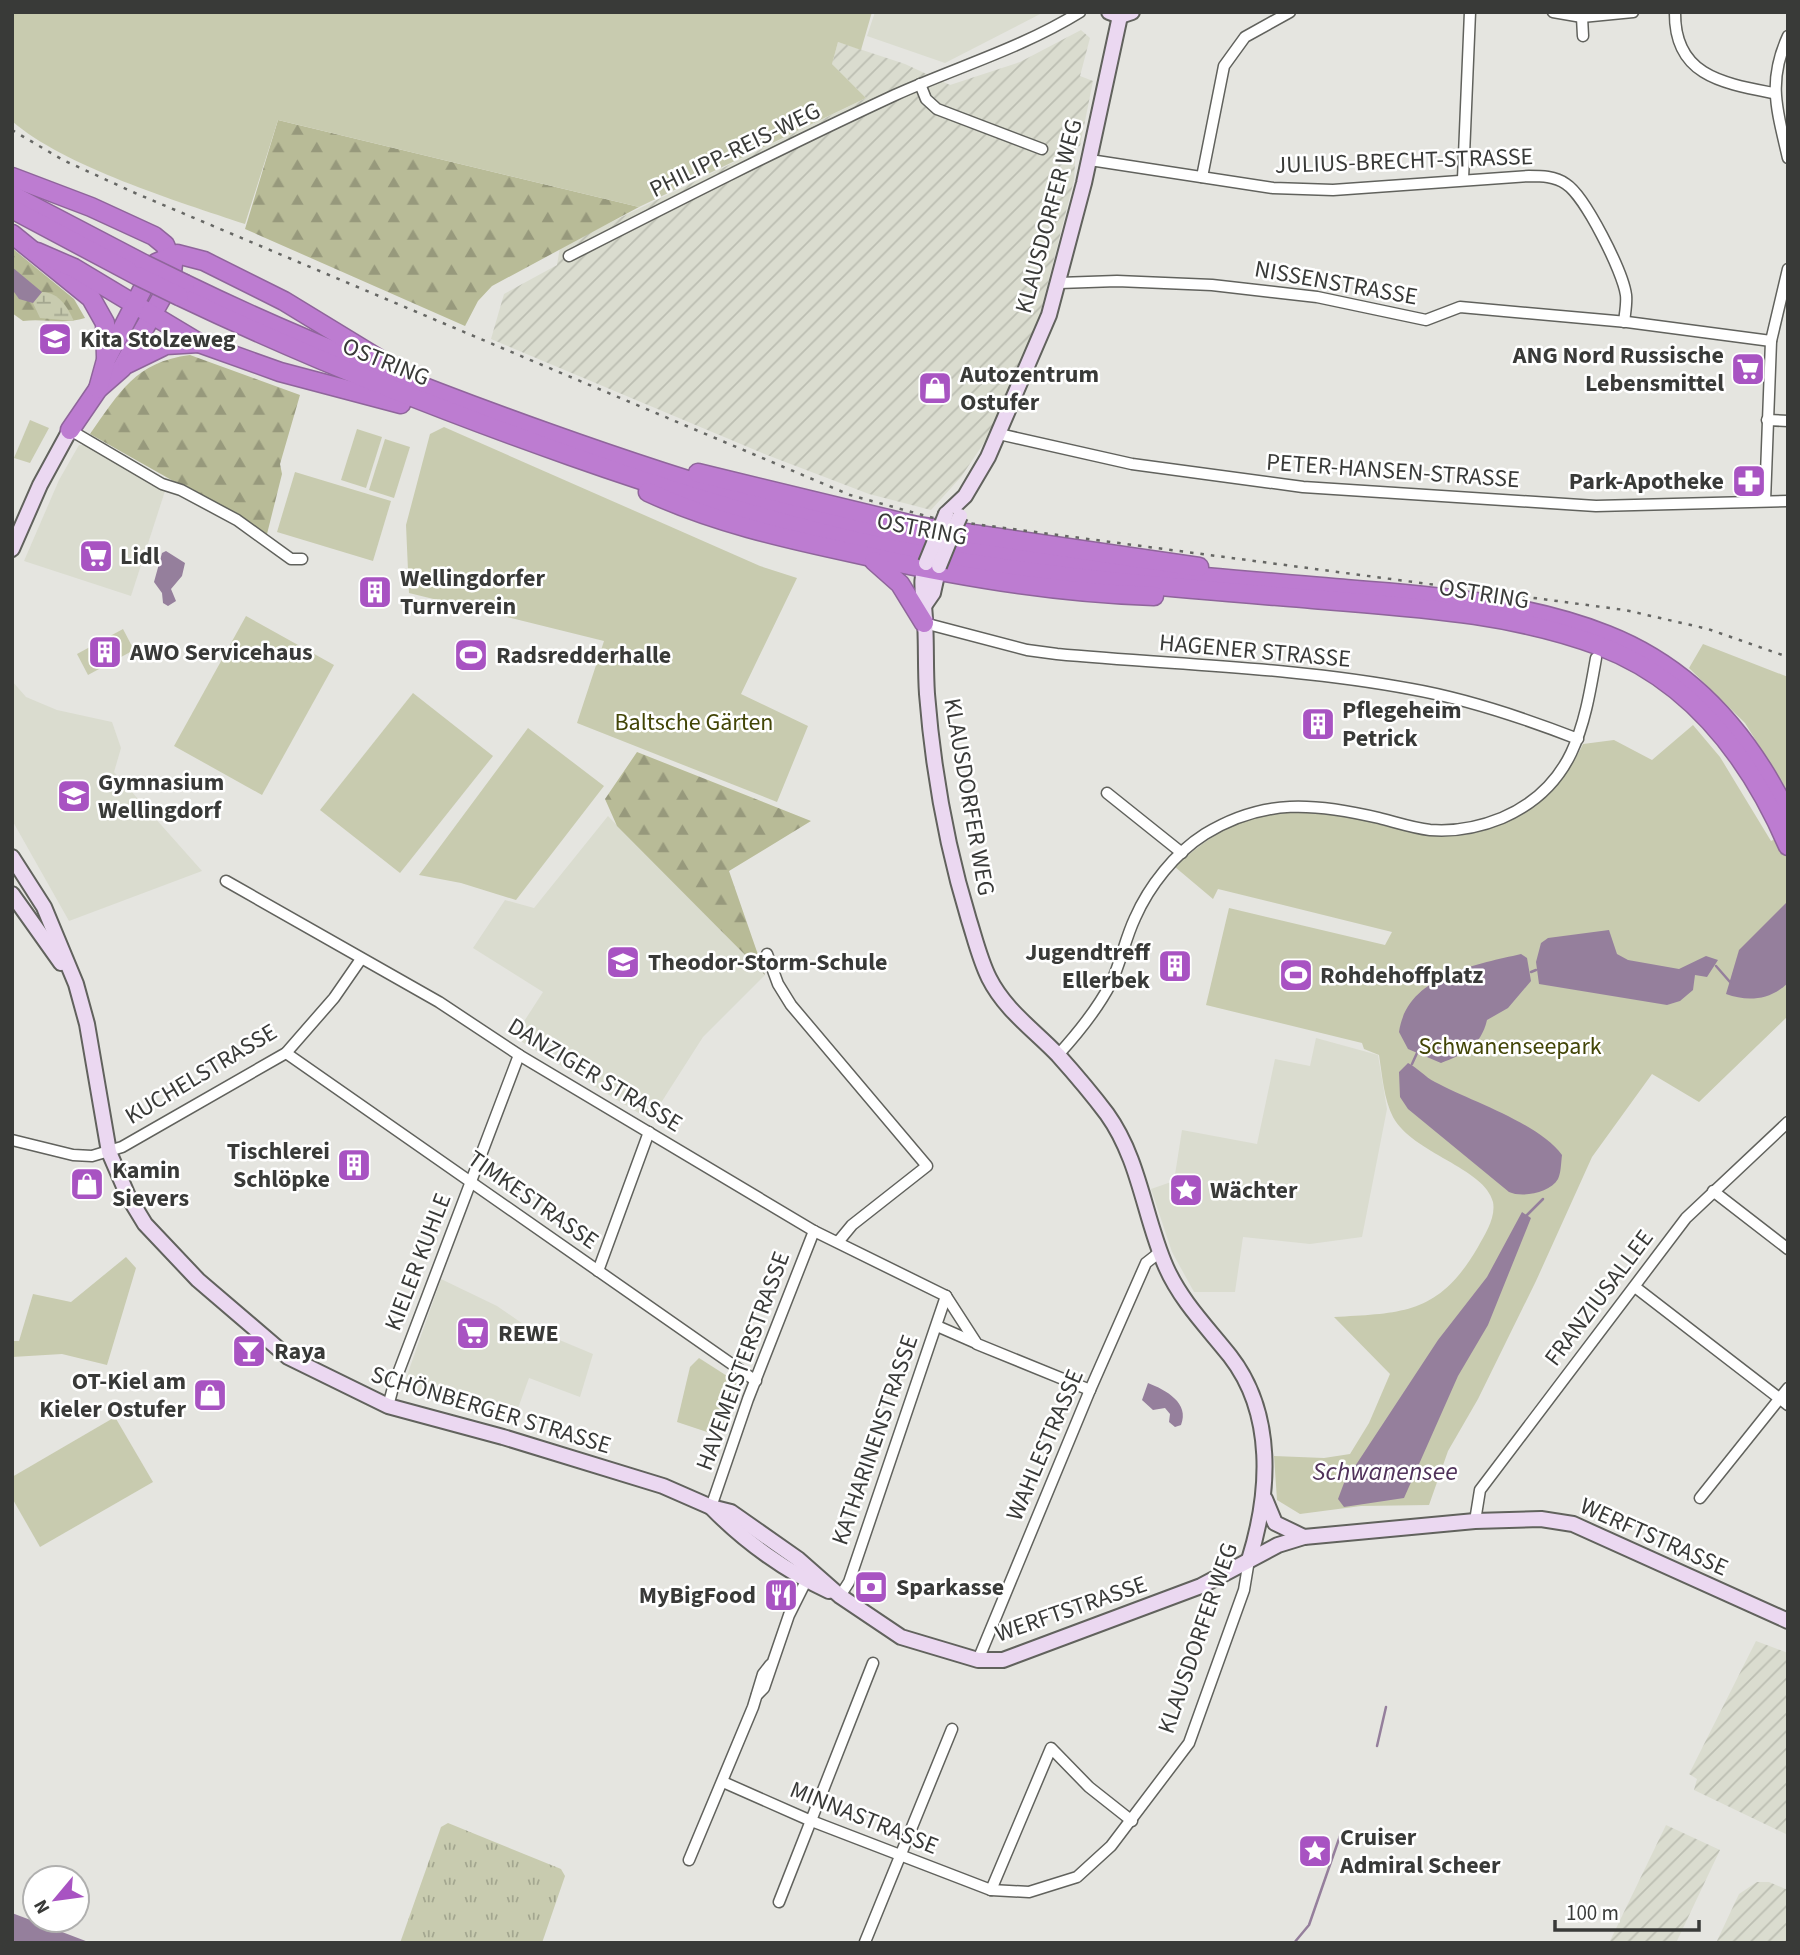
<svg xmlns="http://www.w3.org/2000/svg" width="1800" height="1955" viewBox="0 0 1800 1955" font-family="'Source Sans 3',sans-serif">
	<defs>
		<pattern id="industrial-furrows" width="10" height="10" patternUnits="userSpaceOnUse" patternTransform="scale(1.75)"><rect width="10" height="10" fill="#dadccf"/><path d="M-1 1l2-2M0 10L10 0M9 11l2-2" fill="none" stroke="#bcbeb2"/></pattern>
		<pattern id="grass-tufts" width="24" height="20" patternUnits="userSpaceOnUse" patternTransform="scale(1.75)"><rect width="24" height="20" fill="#c8cbaf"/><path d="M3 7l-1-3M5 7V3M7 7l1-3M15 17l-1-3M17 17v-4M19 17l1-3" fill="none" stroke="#a3a68f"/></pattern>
		<pattern id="forest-firs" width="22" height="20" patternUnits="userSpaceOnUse" patternTransform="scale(1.75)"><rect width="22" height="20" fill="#b8bb97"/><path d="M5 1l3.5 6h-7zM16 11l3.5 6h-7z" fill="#97997c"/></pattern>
		<pattern id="wetland-marsh" width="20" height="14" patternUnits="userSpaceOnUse" patternTransform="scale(1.75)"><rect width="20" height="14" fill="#c8cbaf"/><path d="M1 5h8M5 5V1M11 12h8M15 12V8" fill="none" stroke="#a3a68f"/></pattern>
	</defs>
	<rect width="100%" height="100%" fill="#e5e5e0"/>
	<g fill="#dadccf">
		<path d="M875,12H1044L945,63L867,36Z"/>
		<path d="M79,445H85L165,491L131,596L24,561L59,480Z"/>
		<path d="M12,681L26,697L57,710L112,722L121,748L114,772L202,871L69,921L12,820Z"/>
		<path d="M608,816L765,975L703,1037L650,1120L514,1037L543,992L473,948L505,900L534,908Z"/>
		<path d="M1316,1038L1378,1055L1387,1109L1362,1237L1310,1244L1243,1237L1235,1292H1194L1172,1252L1151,1189L1174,1181L1182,1130L1257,1144L1275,1059L1310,1066Z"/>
		<path d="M441,1279L497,1306L526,1326L593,1354L580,1397L529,1378L513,1422L421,1393L404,1384Z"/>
	</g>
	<g fill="url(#industrial-furrows)">
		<path d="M1081,30L1090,38L1080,76L1093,81L1080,146L1076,147L1074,180L1039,318L998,422L961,477L931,510L869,494L767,455L491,339L504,294L557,265L560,247L866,98L832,64L838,42L905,64L950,85L1020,62Z"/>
		<path d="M1756,1641L1788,1653V1835L1694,1790L1697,1779L1689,1774Z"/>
		<path d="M1666,1825L1720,1850L1676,1943H1609Z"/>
		<path d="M1757,1882H1769L1788,1890V1943H1716L1739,1894Z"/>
	</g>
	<path fill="url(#grass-tufts)" d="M448,1823L561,1869L565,1876L542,1943H400L441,1827Z"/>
	<g fill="url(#forest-firs)">
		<path d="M278,120L639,207L492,286L478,301L465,326L245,229Z"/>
		<path d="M12,248L74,299L85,318C64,325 44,318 23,321L12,313Z"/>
		<path d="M190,355L300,395L280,464L282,474L267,534L90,434C120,392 135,362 190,355Z"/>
		<path d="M637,752L811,821L729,871L765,975L617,826L605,799Z"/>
	</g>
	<path fill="url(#wetland-marsh)" d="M42,292C60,293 67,307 74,321L40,318L33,303Z"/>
	<g fill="#c8cbaf">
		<path d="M12,12H872L861,50L838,42L832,64L866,98L639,207L278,120L245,224C179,202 63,166 12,121Z"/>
		<path d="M30,420L49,428L30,463L14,458Z"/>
		<path d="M444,427L760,566L797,578L741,694L808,726L777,802L577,723L604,641L409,593L406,525L430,434Z"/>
		<path d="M357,429L382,437L366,488L341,480Z"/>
		<path d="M385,439L410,447L394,498L369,490Z"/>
		<path d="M295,472L391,501L373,561L277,532Z"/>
		<path d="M246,616L334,665L262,795L174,746Z"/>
		<path d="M123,629L134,650L88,675L77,654Z"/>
		<path d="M1703,644L1788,677V792L1745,723L1689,668Z"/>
		<path d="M413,693L493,756L400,873L320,810Z"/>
		<path d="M1693,725L1720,757L1771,841L1788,833V1016L1699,1102L1652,1074L1592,1157L1536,1281L1478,1399L1448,1451L1429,1505L1361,1506L1300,1514L1277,1500L1274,1456L1324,1458L1350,1454L1369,1423L1390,1374L1334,1317C1404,1313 1439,1314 1478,1247C1485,1234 1496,1218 1493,1202C1485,1168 1412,1153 1393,1117C1384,1100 1382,1074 1379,1055L1364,1049L1362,1043L1206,1005L1229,908L1385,945L1392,932L1218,889L1213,899L1175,867C1208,836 1241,815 1287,811C1335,807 1381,828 1428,835C1493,844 1556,801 1583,744L1614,740L1652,760Z"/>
		<path d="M528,728L604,786L516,900L461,883L419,875Z"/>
		<path d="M126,1257L136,1268L107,1365L62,1354L12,1357V1341H19L33,1294L71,1302Z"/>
		<path d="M699,1358L738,1383L719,1436L677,1422L690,1367Z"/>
		<path d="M115,1417L153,1482L40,1547L12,1498V1477Z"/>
	</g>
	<g fill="#957f9c">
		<path d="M12,267L42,292L33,303L19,299L12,289Z"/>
		<path d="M166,551L185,563L182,576L171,589L176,601L168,606L163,603L162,593L154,582L162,553Z"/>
		<path d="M1788,901V983C1770,1000 1748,1002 1726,994L1739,950Z"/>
		<path d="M1609,930L1617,954L1628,960L1679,969L1706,956L1718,960L1707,977L1695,975L1693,990L1680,1001L1667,1005L1539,984L1536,962L1541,943L1548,938Z"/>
		<path d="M1521,954L1527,958L1531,981L1508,1008L1487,1020C1481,1046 1464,1054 1441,1063L1408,1049L1399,1032C1407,976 1474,965 1521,954Z"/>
		<path d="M1408,1063C1418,1068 1425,1077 1435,1082C1470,1101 1539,1123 1562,1155C1561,1163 1561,1173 1558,1179C1550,1193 1522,1198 1509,1192L1408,1109L1400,1097L1399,1072Z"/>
		<path d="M1522,1212L1531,1218L1488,1325L1458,1376L1404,1498L1344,1507L1338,1499L1344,1483L1438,1340L1487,1277Z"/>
		<path d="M1148,1383C1166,1390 1190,1403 1181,1425L1175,1427L1169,1422L1170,1414L1165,1408L1153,1410L1142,1400Z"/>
		<path d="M12,1913L91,1943H12Z"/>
	</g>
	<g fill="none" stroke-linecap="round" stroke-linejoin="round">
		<g stroke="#957f9c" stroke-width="2.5">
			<path d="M1716,966L1730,982"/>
			<path d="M1531,972L1536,970"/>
			<path d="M1412,1064L1417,1053"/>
			<path d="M1527,1215L1543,1199"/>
			<path d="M1377,1746L1386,1707"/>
			<path d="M1294,1943L1309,1925L1340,1836"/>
		</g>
		<g stroke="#61625d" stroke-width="13">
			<g id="street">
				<path d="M1553,12L1582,17L1633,12"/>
				<path d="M1675,12C1674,75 1721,83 1773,93"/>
				<path d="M1582,17L1583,36"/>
				<path d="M1788,36C1767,82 1777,110 1788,158"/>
				<path d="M920,84L926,99L937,109L1042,149"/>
				<path d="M1090,160L1273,188L1333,190L1529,176C1541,176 1555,176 1566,184C1585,196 1623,272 1626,295C1627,303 1625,313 1624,322"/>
				<path d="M1202,177L1224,66L1245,37L1290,12"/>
				<path d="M1463,179L1470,12"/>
				<path d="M569,256C677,201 785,146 895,95C957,67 1022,48 1080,12"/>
				<path d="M1059,283L1117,281L1212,285L1317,297L1426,320L1460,307L1627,322L1771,341"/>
				<path d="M1767,420L1788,421"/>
				<path d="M70,430L162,484L181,490L237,520L291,559H302"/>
				<path d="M999,434L1132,464L1303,487L1596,506L1788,501"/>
				<path d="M1765,501L1771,341L1788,269"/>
				<path d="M924,623L1027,650L1057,654C1175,665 1295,667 1411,689C1468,699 1524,718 1578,739"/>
				<path d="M1107,793L1182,853"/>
				<path d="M226,881L439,1002L519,1055L814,1231L946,1296"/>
				<path d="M767,954L778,984L791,1005L927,1166L852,1225L838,1242"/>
				<path d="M286,1053L756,1381"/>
				<path d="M1058,1055C1078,1033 1097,1010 1111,983C1121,962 1125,939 1135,918C1149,886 1175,853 1205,834C1264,798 1315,803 1379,818C1395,822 1413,828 1430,830C1455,832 1480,827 1502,818C1574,787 1584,727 1596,658"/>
				<path d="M12,1140L73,1155L92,1156L122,1147L286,1053L334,998L361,959"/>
				<path d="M1713,1191L1788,1249"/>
				<path d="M598,1271L649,1132"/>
				<path d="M1635,1287L1788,1405"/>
				<path d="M946,1296L977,1344L1090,1390"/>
				<path d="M937,1326L976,1343"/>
				<path d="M388,1406L394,1384L519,1055"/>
				<path d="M1700,1498L1788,1388"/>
				<path d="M711,1507L748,1399L814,1231"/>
				<path d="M1475,1521L1480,1490L1686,1218L1788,1122"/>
				<path d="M840,1596L849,1582L946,1296"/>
				<path d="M978,1660L1090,1390L1146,1263L1160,1252"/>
				<path d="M757,1695L764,1688L789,1615L806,1581"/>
				<path d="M723,1782L809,1820L991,1890L1029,1892L1077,1877L1111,1846L1189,1743L1244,1590L1249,1560"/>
				<path d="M689,1860L753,1707L763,1674L770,1665"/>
				<path d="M991,1890L1051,1748L1089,1787L1132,1821"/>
				<path d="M779,1902L873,1663"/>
				<path d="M865,1942L952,1729"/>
			</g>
		</g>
		<g stroke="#61625d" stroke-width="18">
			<g id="secondary">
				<path d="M1109,12L1120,16L1132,12"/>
				<path d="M946,514L965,496L988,457L1049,315L1084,183L1120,16"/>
				<path d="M12,549L40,485L70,430"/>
				<path d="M926,563C920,580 923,590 924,606C927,635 925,665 927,694C933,770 947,848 969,920C975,939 980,960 989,978C1005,1010 1034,1030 1058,1055C1075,1074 1092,1094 1107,1114C1140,1160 1144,1217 1166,1267C1181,1301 1207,1327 1230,1356C1275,1414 1270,1493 1249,1560"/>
				<path d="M924,606L933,593L939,566"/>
				<path d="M12,857L44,907L76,984L87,1024L109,1152L128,1196L145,1224L198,1280L288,1357L388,1406L503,1437L663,1486L711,1507L731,1512L798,1559L840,1596L901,1637L978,1660H1003L1201,1586L1278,1545L1304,1537L1475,1521L1541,1519L1573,1524L1788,1621"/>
				<path d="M12,894L61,963"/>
				<path d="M1265,1499L1275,1523L1304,1537"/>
				<path d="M712,1508C745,1542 787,1572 829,1591"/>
			</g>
		</g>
		<g stroke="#8f659b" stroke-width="21">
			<g id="highway">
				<path d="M12,177L91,207L154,236L165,245L173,264L171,281L122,368L98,389L70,430"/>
				<path d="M12,195L144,264"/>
				<path d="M12,209L138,276"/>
				<path d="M12,234L91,298L105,323L106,357"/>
				<path d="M37,252L74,268L199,343L280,372L401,404"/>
				<path d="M185,284C304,342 425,389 548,433C702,488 857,536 1020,557C1124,571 1228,579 1333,588C1423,595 1521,601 1607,635C1691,668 1749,735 1788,815"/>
				<path d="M179,296C307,357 437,409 571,456C707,504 846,545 989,566C1096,582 1205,590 1313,599C1408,607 1511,612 1600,646C1692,681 1750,758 1788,846"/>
				<path d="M127,364L166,345L199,343"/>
				<path d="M98,389L106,360L156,263L177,254L204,261L284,301L402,373"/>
				<path d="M698,473L917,526L1199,567"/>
				<path d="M648,492C713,522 783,538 853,553C951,575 1052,593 1154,596"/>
				<path d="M874,561L900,584L924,623"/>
			</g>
		</g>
		<use href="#street" stroke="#fff" stroke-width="10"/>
		<use href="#secondary" stroke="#ebd8f1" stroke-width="14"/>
		<use href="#highway" stroke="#bd7cd1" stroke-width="18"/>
		<path stroke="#666764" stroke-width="2.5" stroke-dasharray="3.5 7" stroke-linecap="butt" d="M12,130L63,160L135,193L850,495L937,519L1625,610L1708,629L1788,657"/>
		<g stroke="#61625d" stroke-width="18" stroke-linecap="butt">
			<g id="secondary-bridge">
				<path d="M942,524L946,514"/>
				<path d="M955,527L960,516"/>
				<path d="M926,563L937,536"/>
				<path d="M939,566L950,539"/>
			</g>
		</g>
		<g stroke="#8f659b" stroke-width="21" stroke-linecap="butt">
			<g id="highway-bridge">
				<path d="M144,264L185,284"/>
				<path d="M138,276L179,296"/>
			</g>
		</g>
		<use href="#secondary-bridge" stroke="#ebd8f1" stroke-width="14"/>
		<use href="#highway-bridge" stroke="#bd7cd1" stroke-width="18"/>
	</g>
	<defs>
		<g id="school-square" transform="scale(1.75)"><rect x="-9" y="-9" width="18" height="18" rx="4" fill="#a853c2" stroke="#fff"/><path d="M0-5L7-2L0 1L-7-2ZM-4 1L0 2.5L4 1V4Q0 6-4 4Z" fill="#fff"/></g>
		<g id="supermarket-square" transform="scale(1.75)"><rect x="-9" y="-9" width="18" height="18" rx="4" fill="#a853c2" stroke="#fff"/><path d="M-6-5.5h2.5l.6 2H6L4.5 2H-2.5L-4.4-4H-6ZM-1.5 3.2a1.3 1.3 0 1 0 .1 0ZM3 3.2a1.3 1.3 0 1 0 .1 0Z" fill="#fff"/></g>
		<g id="shop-square" transform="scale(1.75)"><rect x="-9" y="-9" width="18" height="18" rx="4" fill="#a853c2" stroke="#fff"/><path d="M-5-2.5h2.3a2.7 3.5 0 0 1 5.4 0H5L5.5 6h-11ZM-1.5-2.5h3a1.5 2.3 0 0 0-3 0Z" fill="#fff"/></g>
		<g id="pharmacy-square" transform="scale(1.75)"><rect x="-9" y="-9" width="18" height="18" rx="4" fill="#a853c2" stroke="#fff"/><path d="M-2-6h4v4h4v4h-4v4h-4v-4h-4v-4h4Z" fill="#fff"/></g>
		<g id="building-square" transform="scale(1.75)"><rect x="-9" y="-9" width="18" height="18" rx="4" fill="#a853c2" stroke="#fff"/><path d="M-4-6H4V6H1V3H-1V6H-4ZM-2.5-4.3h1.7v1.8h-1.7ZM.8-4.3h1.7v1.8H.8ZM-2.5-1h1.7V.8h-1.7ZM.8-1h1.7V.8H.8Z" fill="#fff"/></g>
		<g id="stadium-square" transform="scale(1.75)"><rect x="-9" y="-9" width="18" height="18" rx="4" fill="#a853c2" stroke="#fff"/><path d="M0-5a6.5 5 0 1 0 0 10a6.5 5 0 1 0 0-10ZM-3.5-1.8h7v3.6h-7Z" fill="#fff"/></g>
		<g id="sight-square" transform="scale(1.75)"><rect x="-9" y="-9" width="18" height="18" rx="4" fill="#a853c2" stroke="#fff"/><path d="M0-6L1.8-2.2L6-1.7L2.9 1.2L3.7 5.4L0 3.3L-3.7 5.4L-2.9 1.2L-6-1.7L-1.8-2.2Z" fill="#fff"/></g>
		<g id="bar-square" transform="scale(1.75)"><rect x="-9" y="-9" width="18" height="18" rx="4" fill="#a853c2" stroke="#fff"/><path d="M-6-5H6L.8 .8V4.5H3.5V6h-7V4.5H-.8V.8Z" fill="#fff"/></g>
		<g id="bank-square" transform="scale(1.75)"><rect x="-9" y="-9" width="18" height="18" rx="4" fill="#a853c2" stroke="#fff"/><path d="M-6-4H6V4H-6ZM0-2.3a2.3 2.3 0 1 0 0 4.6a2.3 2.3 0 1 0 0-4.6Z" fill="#fff"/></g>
		<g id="restaurant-square" transform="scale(1.75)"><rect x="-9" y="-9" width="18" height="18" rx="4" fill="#a853c2" stroke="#fff"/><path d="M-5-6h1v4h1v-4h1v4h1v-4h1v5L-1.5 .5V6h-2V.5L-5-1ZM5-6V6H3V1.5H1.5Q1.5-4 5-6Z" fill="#fff"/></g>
	</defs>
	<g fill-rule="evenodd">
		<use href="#school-square" x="55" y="339"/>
		<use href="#supermarket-square" x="1748" y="369"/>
		<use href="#shop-square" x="935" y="388"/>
		<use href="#pharmacy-square" x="1749" y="481"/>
		<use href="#supermarket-square" x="96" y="556"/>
		<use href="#building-square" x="375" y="592"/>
		<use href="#building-square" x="105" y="652"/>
		<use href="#stadium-square" x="471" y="655"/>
		<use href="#building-square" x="1318" y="724"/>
		<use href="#school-square" x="74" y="796"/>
		<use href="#school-square" x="623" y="962"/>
		<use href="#building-square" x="1175" y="966"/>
		<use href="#stadium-square" x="1296" y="975"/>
		<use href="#building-square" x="354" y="1165"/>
		<use href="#shop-square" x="87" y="1184"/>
		<use href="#sight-square" x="1186" y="1190"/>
		<use href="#supermarket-square" x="473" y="1333"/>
		<use href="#bar-square" x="249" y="1351"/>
		<use href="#shop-square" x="210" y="1395"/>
		<use href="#bank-square" x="871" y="1587"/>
		<use href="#restaurant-square" x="781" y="1595"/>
		<use href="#sight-square" x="1315" y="1851"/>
	</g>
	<g text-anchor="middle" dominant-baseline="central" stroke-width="5" stroke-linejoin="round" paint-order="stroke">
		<g font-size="24" fill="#393a38" stroke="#fff">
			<text transform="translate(735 150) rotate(-26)">PHILIPP-REIS-WEG</text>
			<text transform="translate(1404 161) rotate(-2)">JULIUS-BRECHT-STRASSE</text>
			<text transform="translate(1049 216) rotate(-75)">KLAUSDORFER WEG</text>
			<text transform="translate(1336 283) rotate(10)">NISSENSTRASSE</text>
			<text transform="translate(386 362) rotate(22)">OSTRING</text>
			<text transform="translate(1393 471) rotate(4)">PETER-HANSEN-STRASSE</text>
			<text transform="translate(922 529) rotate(11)">OSTRING</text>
			<text transform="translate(1484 594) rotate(9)">OSTRING</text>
			<text transform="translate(1255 651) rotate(5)">HAGENER STRASSE</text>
			<text transform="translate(969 797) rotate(80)">KLAUSDORFER WEG</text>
			<text transform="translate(201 1074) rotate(-31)">KUCHELSTRASSE</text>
			<text transform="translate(595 1075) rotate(31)">DANZIGER STRASSE</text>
			<text transform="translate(533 1200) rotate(35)">TIMKESTRASSE</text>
			<text transform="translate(418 1262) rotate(-69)">KIELER KUHLE</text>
			<text transform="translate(1599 1298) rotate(-53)">FRANZIUSALLEE</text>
			<text transform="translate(743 1361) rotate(-70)">HAVEMEISTERSTRASSE</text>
			<text transform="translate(491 1410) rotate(17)">SCHÖNBERGER STRASSE</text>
			<text transform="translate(875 1440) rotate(-71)">KATHARINENSTRASSE</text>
			<text transform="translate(1045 1445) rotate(-67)">WAHLESTRASSE</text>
			<text transform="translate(1654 1537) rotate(24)">WERFTSTRASSE</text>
			<text transform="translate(1071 1609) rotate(-19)">WERFTSTRASSE</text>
			<text transform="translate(1198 1638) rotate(-71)">KLAUSDORFER WEG</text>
			<text transform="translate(864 1818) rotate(22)">MINNASTRASSE</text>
		</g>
		<g font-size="24" font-weight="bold" fill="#393a38" stroke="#fff" text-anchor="start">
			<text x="80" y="339">Kita Stolzeweg</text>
			<text x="1724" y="355" text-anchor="end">ANG Nord Russische<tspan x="1724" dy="28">Lebensmittel</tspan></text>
			<text x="960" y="374">Autozentrum<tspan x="960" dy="28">Ostufer</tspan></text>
			<text x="1724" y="481" text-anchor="end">Park-Apotheke</text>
			<text x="120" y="556">Lidl</text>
			<text x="400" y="578">Wellingdorfer<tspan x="400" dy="28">Turnverein</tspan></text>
			<text x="130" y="652">AWO Servicehaus</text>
			<text x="496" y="655">Radsredderhalle</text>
			<text x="1342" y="710">Pflegeheim<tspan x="1342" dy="28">Petrick</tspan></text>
			<text x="98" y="782">Gymnasium<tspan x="98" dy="28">Wellingdorf</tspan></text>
			<text x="1150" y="952" text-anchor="end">Jugendtreff<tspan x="1150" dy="28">Ellerbek</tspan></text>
			<text x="648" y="962">Theodor-Storm-Schule</text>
			<text x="1320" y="975">Rohdehoffplatz</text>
			<text x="330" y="1151" text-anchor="end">Tischlerei<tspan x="330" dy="28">Schlöpke</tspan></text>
			<text x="112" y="1170">Kamin<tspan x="112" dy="28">Sievers</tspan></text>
			<text x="1210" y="1190">Wächter</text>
			<text x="498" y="1333">REWE</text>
			<text x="274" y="1351">Raya</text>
			<text x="186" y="1381" text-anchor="end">OT-Kiel am<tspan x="186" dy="28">Kieler Ostufer</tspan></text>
			<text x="896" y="1587">Sparkasse</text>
			<text x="756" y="1595" text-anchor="end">MyBigFood</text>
			<text x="1340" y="1837">Cruiser<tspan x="1340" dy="28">Admiral Scheer</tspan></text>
		</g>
		<g font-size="24" fill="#424506" stroke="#fff">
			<text x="694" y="722">Baltsche Gärten</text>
			<text x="1510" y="1046">Schwanenseepark</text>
		</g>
		<g font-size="26" font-style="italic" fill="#50315a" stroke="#fff">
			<text x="1385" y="1471">Schwanensee</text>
		</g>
	</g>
	<rect width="1800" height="1955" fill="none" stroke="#393a38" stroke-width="28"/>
	<g transform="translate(56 1899) rotate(241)"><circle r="33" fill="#ffffff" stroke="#b0b0af" stroke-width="2"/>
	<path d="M0-5L12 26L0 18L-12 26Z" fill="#a853c2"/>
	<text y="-10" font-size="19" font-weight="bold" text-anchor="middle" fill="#393a38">N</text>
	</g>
	<path d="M1555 1920v10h144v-10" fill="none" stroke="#393a38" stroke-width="3.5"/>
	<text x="1566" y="1920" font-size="21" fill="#393a38" stroke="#ffffff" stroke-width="5" paint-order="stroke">100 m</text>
</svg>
